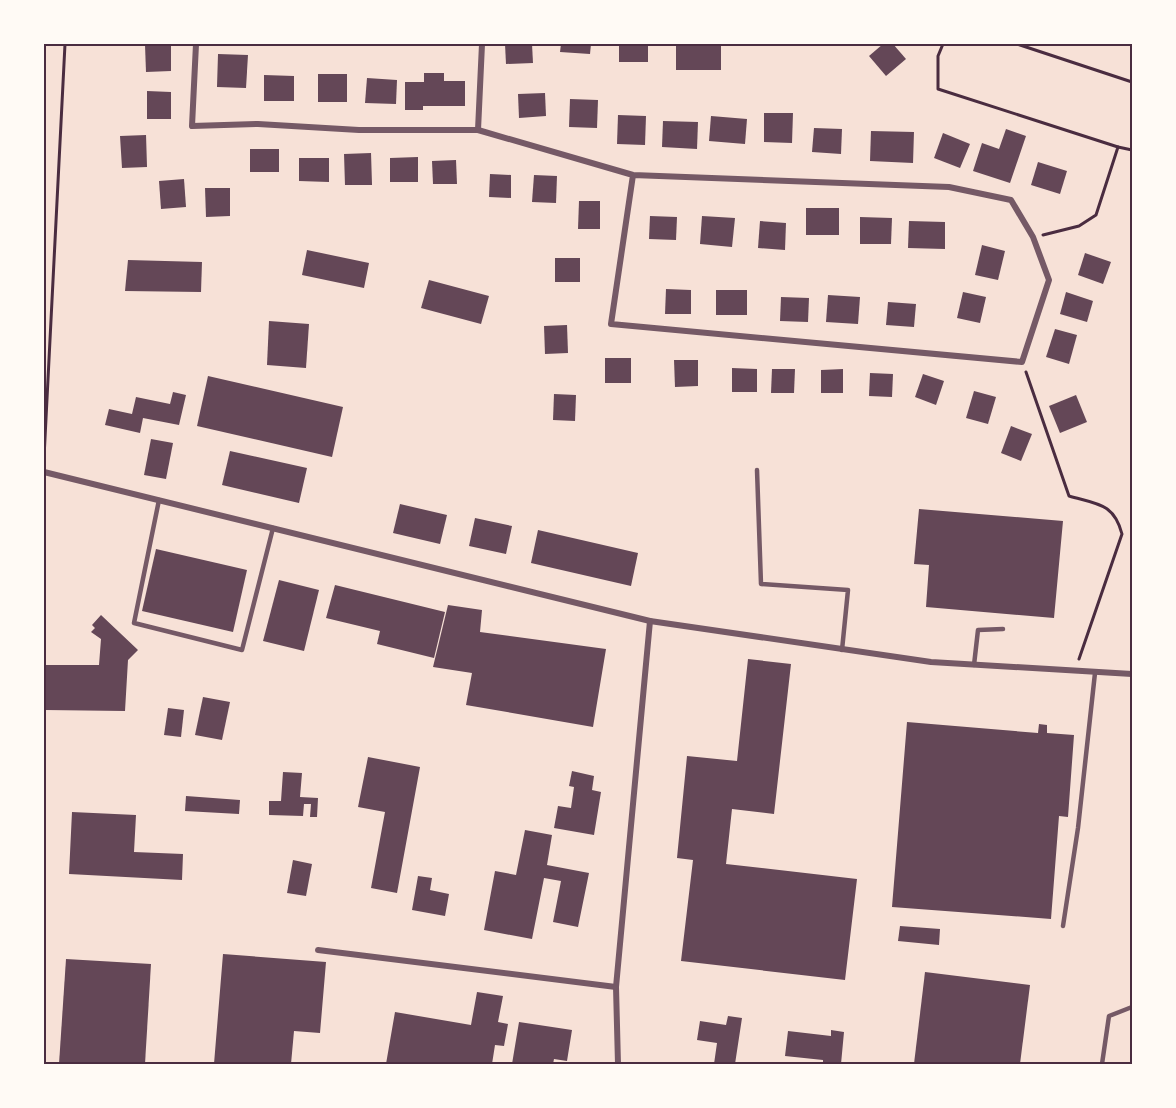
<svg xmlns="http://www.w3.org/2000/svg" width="1176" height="1108" viewBox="0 0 1176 1108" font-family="Barlow,sans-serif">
	<rect width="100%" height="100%" fill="#f7e1d7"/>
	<g fill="#644757">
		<path d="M171,44V71L146,72L145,45Z"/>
		<path d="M505,44H532L533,63L506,64Z"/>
		<path d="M561,44H591L590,54L560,52Z"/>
		<rect x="619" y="44" width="29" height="18"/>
		<rect x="676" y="44" width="45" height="26"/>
		<path d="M883,44H893L906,59L886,76L869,56Z"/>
		<path d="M218,54L248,55L246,88L217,87Z"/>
		<path d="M424,73H444V81H465V106H423V110H405V82H424Z"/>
		<rect x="318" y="74" width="29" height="28"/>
		<path d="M264,75L294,76V101H264Z"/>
		<path d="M367,78L397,80L396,104L365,103Z"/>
		<path d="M147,91L171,92V119H147Z"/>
		<path d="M545,93L546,116L519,118L518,94Z"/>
		<path d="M570,99L598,100L597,128L569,127Z"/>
		<path d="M764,113H793L792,143L764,142Z"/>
		<path d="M618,115L646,116L645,145L617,144Z"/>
		<path d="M711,116L747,119L745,144L709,141Z"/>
		<path d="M663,121L698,122L697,149L662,147Z"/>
		<path d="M814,128L842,129L841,154L812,152Z"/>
		<path d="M1006,129L1026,136L1010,183L973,171L982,143L999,149Z"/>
		<path d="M871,131L914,132L913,163L870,161Z"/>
		<path d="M943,133L970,144L960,168L934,158Z"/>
		<path d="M146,135L147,167L122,168L120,136Z"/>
		<rect x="250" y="149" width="29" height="23"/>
		<path d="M371,153L372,185H345L344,154Z"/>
		<path d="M418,157V182H390V158Z"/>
		<path d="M299,158H329V182L299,181Z"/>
		<path d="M456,160L457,184H433L432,161Z"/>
		<path d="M1038,162L1067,171L1060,194L1031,185Z"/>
		<path d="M490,174L511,175V198L489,197Z"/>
		<path d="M534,175L557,176L556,203L532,202Z"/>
		<path d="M184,179L186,207L161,209L159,181Z"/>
		<path d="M205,188H230V216L206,217Z"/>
		<path d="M579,201H600V229H578Z"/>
		<rect x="806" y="208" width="33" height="27"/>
		<path d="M650,216L677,217L676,240L649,239Z"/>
		<path d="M702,216L735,218L732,247L700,244Z"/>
		<path d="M860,217L892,218L891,244H860Z"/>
		<path d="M760,221L786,223L785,250L758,248Z"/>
		<path d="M909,221L945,222V249L908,248Z"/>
		<path d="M982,245L1005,251L998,280L975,275Z"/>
		<path d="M307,250L369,263L364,288L302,275Z"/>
		<path d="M1085,253L1111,262L1103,284L1078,275Z"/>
		<rect x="555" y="258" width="25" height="24"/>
		<path d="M128,260L202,262L201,292L125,291Z"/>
		<path d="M429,280L489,296L481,324L421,308Z"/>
		<path d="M666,289L691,290V314H665Z"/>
		<rect x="716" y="290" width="31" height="25"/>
		<path d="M963,292L986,297L980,323L957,318Z"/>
		<path d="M1066,292L1093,301L1087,322L1060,314Z"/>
		<path d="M828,295L860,297L858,324L826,322Z"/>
		<path d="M781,297L809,298L808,322L780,321Z"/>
		<path d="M888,302L916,304L914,327L886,325Z"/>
		<path d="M269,321L309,324L306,368L267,365Z"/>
		<path d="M567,325L568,353L545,354L544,326Z"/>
		<path d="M1055,329L1077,335L1069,364L1046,357Z"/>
		<rect x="605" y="358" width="26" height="25"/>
		<path d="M674,360H698V386L675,387Z"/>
		<path d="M732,368L757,369V392H732Z"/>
		<path d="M772,369H795L794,393H771Z"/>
		<path d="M843,369V393H821V370Z"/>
		<path d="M870,373L893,374L892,397L869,396Z"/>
		<path d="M923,374L944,381L936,405L915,397Z"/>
		<path d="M208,376L343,407L332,457L197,426Z"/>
		<path d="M974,391L996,397L988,424L966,418Z"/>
		<path d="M173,392L186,395L179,425L143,418L140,433L105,425L109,409L132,414L136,397L170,404Z"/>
		<path d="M554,394L576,395L575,421L553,420Z"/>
		<path d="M1076,395L1087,422L1060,433L1049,406Z"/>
		<path d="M1011,426L1032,434L1021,461L1001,453Z"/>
		<path d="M151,439L173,443L166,479L144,475Z"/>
		<path d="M230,451L307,468L299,503L222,485Z"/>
		<path d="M400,504L447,515L440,544L393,533Z"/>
		<path d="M919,509L1063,521L1054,618L926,607L929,565L914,564Z"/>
		<path d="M475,518L512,526L506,554L469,546Z"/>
		<path d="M538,530L638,553L631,586L531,563Z"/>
		<path d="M156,549L247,570L233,632L142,611Z"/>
		<path d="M279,580L319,590L304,651L263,641Z"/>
		<path d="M335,585L445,612L434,658L377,644L380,631L326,618Z"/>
		<path d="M448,605L482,610L480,632L606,649L593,727L466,705L472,673L433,667Z"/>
		<path d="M101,615L138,650L128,660L125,711L45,710V665H99L101,639L91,632L95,628L92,625Z"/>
		<path d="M748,659L791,664L774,814L732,809L726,864L857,879L845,980L681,961L693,860L677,858L687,756L737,761Z"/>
		<path d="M203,697L230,702L222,740L195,735Z"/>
		<path d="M168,708L184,710L181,737L164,735Z"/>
		<path d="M907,722L1038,733L1039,724L1047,725V733L1074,735L1068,817L1059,816L1051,919L892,907Z"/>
		<path d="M368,757L420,767L397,893L371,888L385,812L358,807Z"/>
		<path d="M572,771L594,776L592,790L601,792L594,835L554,828L558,806L571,808L574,787L569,786Z"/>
		<path d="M283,772L302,773L300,797L318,798L317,817H310L311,804H304L303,816L269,815V801H281Z"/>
		<path d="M186,796L240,800L239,814L185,811Z"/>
		<path d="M72,812L136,815L134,852L183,854L182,880L69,874Z"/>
		<path d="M525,830L552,835L547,865L589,873L578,927L553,922L561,881L544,878L532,939L484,930L495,871L516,875Z"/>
		<path d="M293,860L312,864L306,896L287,893Z"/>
		<path d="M418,876L432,878L430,890L449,894L445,916L412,910Z"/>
		<path d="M900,926L940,929L939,945L898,941Z"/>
		<path d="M223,954L326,962L320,1033L294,1031L291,1064H214Z"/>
		<path d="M66,959L151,964L145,1064H59Z"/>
		<path d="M925,972L1030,985L1020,1064H914Z"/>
		<path d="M477,992L503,996L498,1022L508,1024L504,1046L495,1045L492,1064H386L395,1012L471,1025Z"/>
		<path d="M728,1016L742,1018L735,1064H714L717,1043L697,1040L700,1021L726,1025Z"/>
		<path d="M519,1022L572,1030L567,1061L554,1059L553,1064H512Z"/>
		<path d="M831,1030L844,1032L841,1064H823V1060L785,1056L788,1031L831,1036Z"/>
	</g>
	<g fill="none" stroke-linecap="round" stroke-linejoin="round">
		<g stroke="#4a2c40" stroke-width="3">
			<path d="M943,44L938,56V89L1118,147L1096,215L1079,226L1043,235"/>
			<path d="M1017,44L1132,82"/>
			<path d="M1118,147L1132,150"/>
			<path d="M1026,372L1069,496C1097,504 1114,503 1122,534L1079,659"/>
			<path d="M44,458L65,44"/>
		</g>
		<g stroke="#755966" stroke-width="4.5">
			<path d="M757,470L761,584L848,590L842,650"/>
			<path d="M159,500L134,623L242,650L273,528"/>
			<path d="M974,665L978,630L1003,629"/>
			<path d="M1063,926L1078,828L1095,673"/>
			<path d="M1102,1064L1109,1016L1132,1007"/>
		</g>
		<g stroke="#755966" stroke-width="6">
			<path d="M196,44L192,126L258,124L359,130H478L633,175L949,187L1011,200L1033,237L1049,280L1022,362L611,324L633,175"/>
			<path d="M478,130L482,44"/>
			<path d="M44,472L650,621L931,662L1132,674"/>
			<path d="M318,950L616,987"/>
			<path d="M618,1064L616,987L650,621"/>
		</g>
	</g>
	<rect width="1176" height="1108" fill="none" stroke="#fffaf5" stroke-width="90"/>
	<rect x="45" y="45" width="1086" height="1018" fill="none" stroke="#4a2c40" stroke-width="2"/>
</svg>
